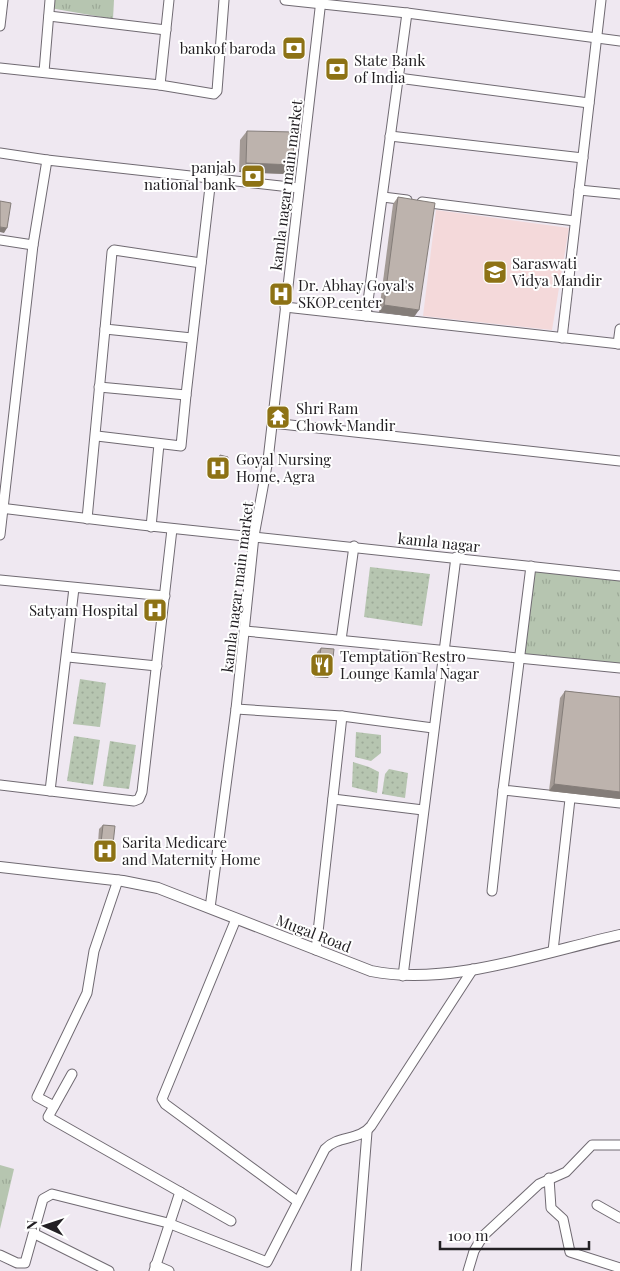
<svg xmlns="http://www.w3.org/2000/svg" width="620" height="1271" viewBox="0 0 620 1271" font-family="'Playfair Display',serif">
	<defs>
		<pattern id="grass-dots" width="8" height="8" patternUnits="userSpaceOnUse" patternTransform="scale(1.25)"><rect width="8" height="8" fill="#b6c5b0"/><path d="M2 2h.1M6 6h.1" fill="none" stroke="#9ca997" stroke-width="1.8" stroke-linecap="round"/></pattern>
		<pattern id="park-tufts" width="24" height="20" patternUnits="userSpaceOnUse" patternTransform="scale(1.25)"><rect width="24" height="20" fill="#b6c5b0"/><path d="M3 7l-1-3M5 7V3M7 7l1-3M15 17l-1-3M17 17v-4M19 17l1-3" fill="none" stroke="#9ca997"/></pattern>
	</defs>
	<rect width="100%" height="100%" fill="#efe8f1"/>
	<path fill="#f4d9da" d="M436,210L569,228L552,330L423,316Z"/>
	<g fill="url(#grass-dots)">
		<path d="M370,567L430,574L422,626L364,617Z"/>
		<path d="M80,679L106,683L100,727L73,724Z"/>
		<path d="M356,732L381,735V753L371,761L355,757Z"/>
		<path d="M74,736L100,740L93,785L67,781Z"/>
		<path d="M110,741L136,745L129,789L103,786Z"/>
		<path d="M353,762L369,767L379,772L377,793L352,787Z"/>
		<path d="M389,769L408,773L405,798L382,794L385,774Z"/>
	</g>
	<g fill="url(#park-tufts)">
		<path d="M51,0H114L113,19L50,8Z"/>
		<path d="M531,566L620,576V668L520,657Z"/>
		<path d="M0,1165L14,1169L0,1229Z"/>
	</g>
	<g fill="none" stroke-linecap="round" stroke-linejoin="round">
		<g stroke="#706a72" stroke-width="11">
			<g id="minor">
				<path d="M169,0L160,85L214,94L217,91L224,0"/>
				<path d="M285,0L407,13L620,41"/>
				<path d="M49,16L166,30"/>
				<path d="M0,26L3,0"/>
				<path d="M0,68L160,85"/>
				<path d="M44,72L50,0"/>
				<path d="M398,78L589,103"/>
				<path d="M390,136L583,158"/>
				<path d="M0,153L47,160"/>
				<path d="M579,190L620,194"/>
				<path d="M383,197L407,200"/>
				<path d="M422,202L575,221"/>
				<path d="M0,240L33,245L47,160L299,188"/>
				<path d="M285,307L620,344"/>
				<path d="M366,316L407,13"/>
				<path d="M192,338L105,329L112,252L114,250L201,263"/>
				<path d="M562,338L601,0"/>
				<path d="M618,344L620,329"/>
				<path d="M99,387L186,395L211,178"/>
				<path d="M272,423L620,461"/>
				<path d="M97,436L181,446L186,395"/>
				<path d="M0,508L141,525L620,576"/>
				<path d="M87,519L105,329"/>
				<path d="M151,527L159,444"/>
				<path d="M0,535L33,245"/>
				<path d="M531,566L503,790L620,803"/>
				<path d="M0,580L165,596"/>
				<path d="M245,631L620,668"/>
				<path d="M341,640L354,546"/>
				<path d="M68,657L157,666"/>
				<path d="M236,709L342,716L433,728"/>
				<path d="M0,785L134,801L139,799L142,792L172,529"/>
				<path d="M50,791L74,588"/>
				<path d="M333,799L423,810"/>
				<path d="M492,891L503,790"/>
				<path d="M210,908L236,709L254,536L268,460L321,0"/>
				<path d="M236,919L162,1099L165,1104L297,1201"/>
				<path d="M316,950L342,716"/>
				<path d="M553,951L570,799"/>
				<path d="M403,976L456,557"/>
				<path d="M72,1074L48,1117L231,1221"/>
				<path d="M54,1106L37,1097L87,993L94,951L118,880"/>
				<path d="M549,1178L551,1208L563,1219L570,1252L620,1268"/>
				<path d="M597,1205L620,1218"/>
				<path d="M35,1234L109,1271"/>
				<path d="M0,1255L17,1263H25L43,1199L52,1194L168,1223L267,1262L325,1149C338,1135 359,1141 371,1126L473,969"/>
				<path d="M155,1265L169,1271"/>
				<path d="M154,1271L180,1192"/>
				<path d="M356,1271L367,1132"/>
				<path d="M468,1271L474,1251L483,1236L539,1184L566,1172L592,1145H620"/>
			</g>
		</g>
		<g stroke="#706a72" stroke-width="12">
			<path id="tertiary" d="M0,867L123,881L158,888L371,971C448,987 544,952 620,935"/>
		</g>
		<use href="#minor" stroke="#fff" stroke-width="9"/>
		<use href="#tertiary" stroke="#fff" stroke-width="10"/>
	</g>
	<g fill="#a39a95">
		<path d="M247,131L286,174L239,172L240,140Z"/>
		<path d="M398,197L414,317L379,312L393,204Z"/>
		<path d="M220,455L224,472L221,477L213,475L217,460Z"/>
		<path d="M321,648L328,678L314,677L317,652Z"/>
		<path d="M565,691L620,697V799L549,791L560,698Z"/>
		<path d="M103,825L112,853L109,858L97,857L99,829Z"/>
	</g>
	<g fill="#847d79">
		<path d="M246,163L293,165L286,174L239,172Z"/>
		<path d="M0,227L7,228L4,233L0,232Z"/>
		<path d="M384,305L419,310L414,317L379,312Z"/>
		<path d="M216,470L224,472L221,477L213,475Z"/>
		<path d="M317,672L331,674L328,678L314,677Z"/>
		<path d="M554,784L620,792V799L549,791Z"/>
		<path d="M100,852L112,853L109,858L97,857Z"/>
	</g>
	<g fill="#bdb3ad" stroke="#847d79">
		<path d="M247,131L294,132L293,165L246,163Z"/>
		<path d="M398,197L435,203L419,310L384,305Z"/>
		<path d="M0,201L11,203L7,228L0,227Z"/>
		<path d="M220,455L228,457L224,472L216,470Z"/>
		<path d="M321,648L334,649L331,674L317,672Z"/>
		<path d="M565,691L620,697V792L554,784Z"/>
		<path d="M103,825L115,826L112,853L100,852Z"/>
	</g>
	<defs>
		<g id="bank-square" transform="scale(1.25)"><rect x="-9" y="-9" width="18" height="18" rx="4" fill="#8d7215" stroke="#fff"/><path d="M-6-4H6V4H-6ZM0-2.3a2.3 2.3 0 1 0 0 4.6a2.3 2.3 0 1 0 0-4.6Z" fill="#fff"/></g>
		<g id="school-square" transform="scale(1.25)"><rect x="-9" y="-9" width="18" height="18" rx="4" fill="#8d7215" stroke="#fff"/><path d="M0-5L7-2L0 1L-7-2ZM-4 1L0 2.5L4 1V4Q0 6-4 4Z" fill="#fff"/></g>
		<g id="hospital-square" transform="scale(1.25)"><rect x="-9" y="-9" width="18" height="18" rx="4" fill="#8d7215" stroke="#fff"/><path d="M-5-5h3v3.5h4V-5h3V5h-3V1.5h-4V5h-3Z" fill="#fff"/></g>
		<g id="temple-square" transform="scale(1.25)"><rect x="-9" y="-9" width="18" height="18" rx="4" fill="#8d7215" stroke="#fff"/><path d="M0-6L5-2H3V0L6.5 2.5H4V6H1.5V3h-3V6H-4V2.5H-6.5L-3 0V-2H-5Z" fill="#fff"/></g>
		<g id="restaurant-square" transform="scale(1.25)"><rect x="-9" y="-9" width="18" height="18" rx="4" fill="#8d7215" stroke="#fff"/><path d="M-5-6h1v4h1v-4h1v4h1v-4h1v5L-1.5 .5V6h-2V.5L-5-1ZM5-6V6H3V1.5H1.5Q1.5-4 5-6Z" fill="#fff"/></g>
	</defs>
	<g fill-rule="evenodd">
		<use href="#bank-square" x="294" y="48"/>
		<use href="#bank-square" x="337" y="69"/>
		<use href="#bank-square" x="253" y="176"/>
		<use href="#school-square" x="495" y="272"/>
		<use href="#hospital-square" x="281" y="294"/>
		<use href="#temple-square" x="278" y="417"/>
		<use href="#hospital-square" x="218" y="468"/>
		<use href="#hospital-square" x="155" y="610"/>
		<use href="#restaurant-square" x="322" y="665"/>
		<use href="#hospital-square" x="105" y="851"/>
	</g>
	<g text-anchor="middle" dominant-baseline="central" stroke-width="4" stroke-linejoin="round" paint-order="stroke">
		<g font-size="15" fill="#232024" stroke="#fff" text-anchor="start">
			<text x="276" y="48" text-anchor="end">bankof baroda</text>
			<text x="354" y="60">State Bank<tspan x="354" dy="17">of India</tspan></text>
			<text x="236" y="167" text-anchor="end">panjab<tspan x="236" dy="17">national bank</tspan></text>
			<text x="512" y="263">Saraswati<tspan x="512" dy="17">Vidya Mandir</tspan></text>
			<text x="298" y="285">Dr. Abhay Goyal's<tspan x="298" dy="17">SKOP center</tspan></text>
			<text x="296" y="408">Shri Ram<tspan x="296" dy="17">Chowk Mandir</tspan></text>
			<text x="236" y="459">Goyal Nursing<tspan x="236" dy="17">Home, Agra</tspan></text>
			<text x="138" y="610" text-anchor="end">Satyam Hospital</text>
			<text x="340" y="656">Temptation Restro<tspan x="340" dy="17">Lounge Kamla Nagar</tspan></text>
			<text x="122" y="842">Sarita Medicare<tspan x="122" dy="17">and Maternity Home</tspan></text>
		</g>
		<g font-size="15" fill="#232024" stroke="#fff">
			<text transform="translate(286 185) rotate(-83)">kamla nagar main market</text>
			<text transform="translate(439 542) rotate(6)">kamla nagar</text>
			<text transform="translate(237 587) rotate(-83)">kamla nagar main market</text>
			<text transform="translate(314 933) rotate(21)">Mugal Road</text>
		</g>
	</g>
	<g transform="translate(45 1226) rotate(273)" stroke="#ffffff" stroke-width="4" paint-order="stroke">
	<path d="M0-4L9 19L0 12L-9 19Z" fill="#232024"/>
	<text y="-8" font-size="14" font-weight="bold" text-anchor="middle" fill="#232024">N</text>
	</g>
	<path d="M440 1241v8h149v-8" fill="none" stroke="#232024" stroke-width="2.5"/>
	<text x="448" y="1241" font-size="15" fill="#232024" stroke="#ffffff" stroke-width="4" paint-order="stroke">100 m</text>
</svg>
